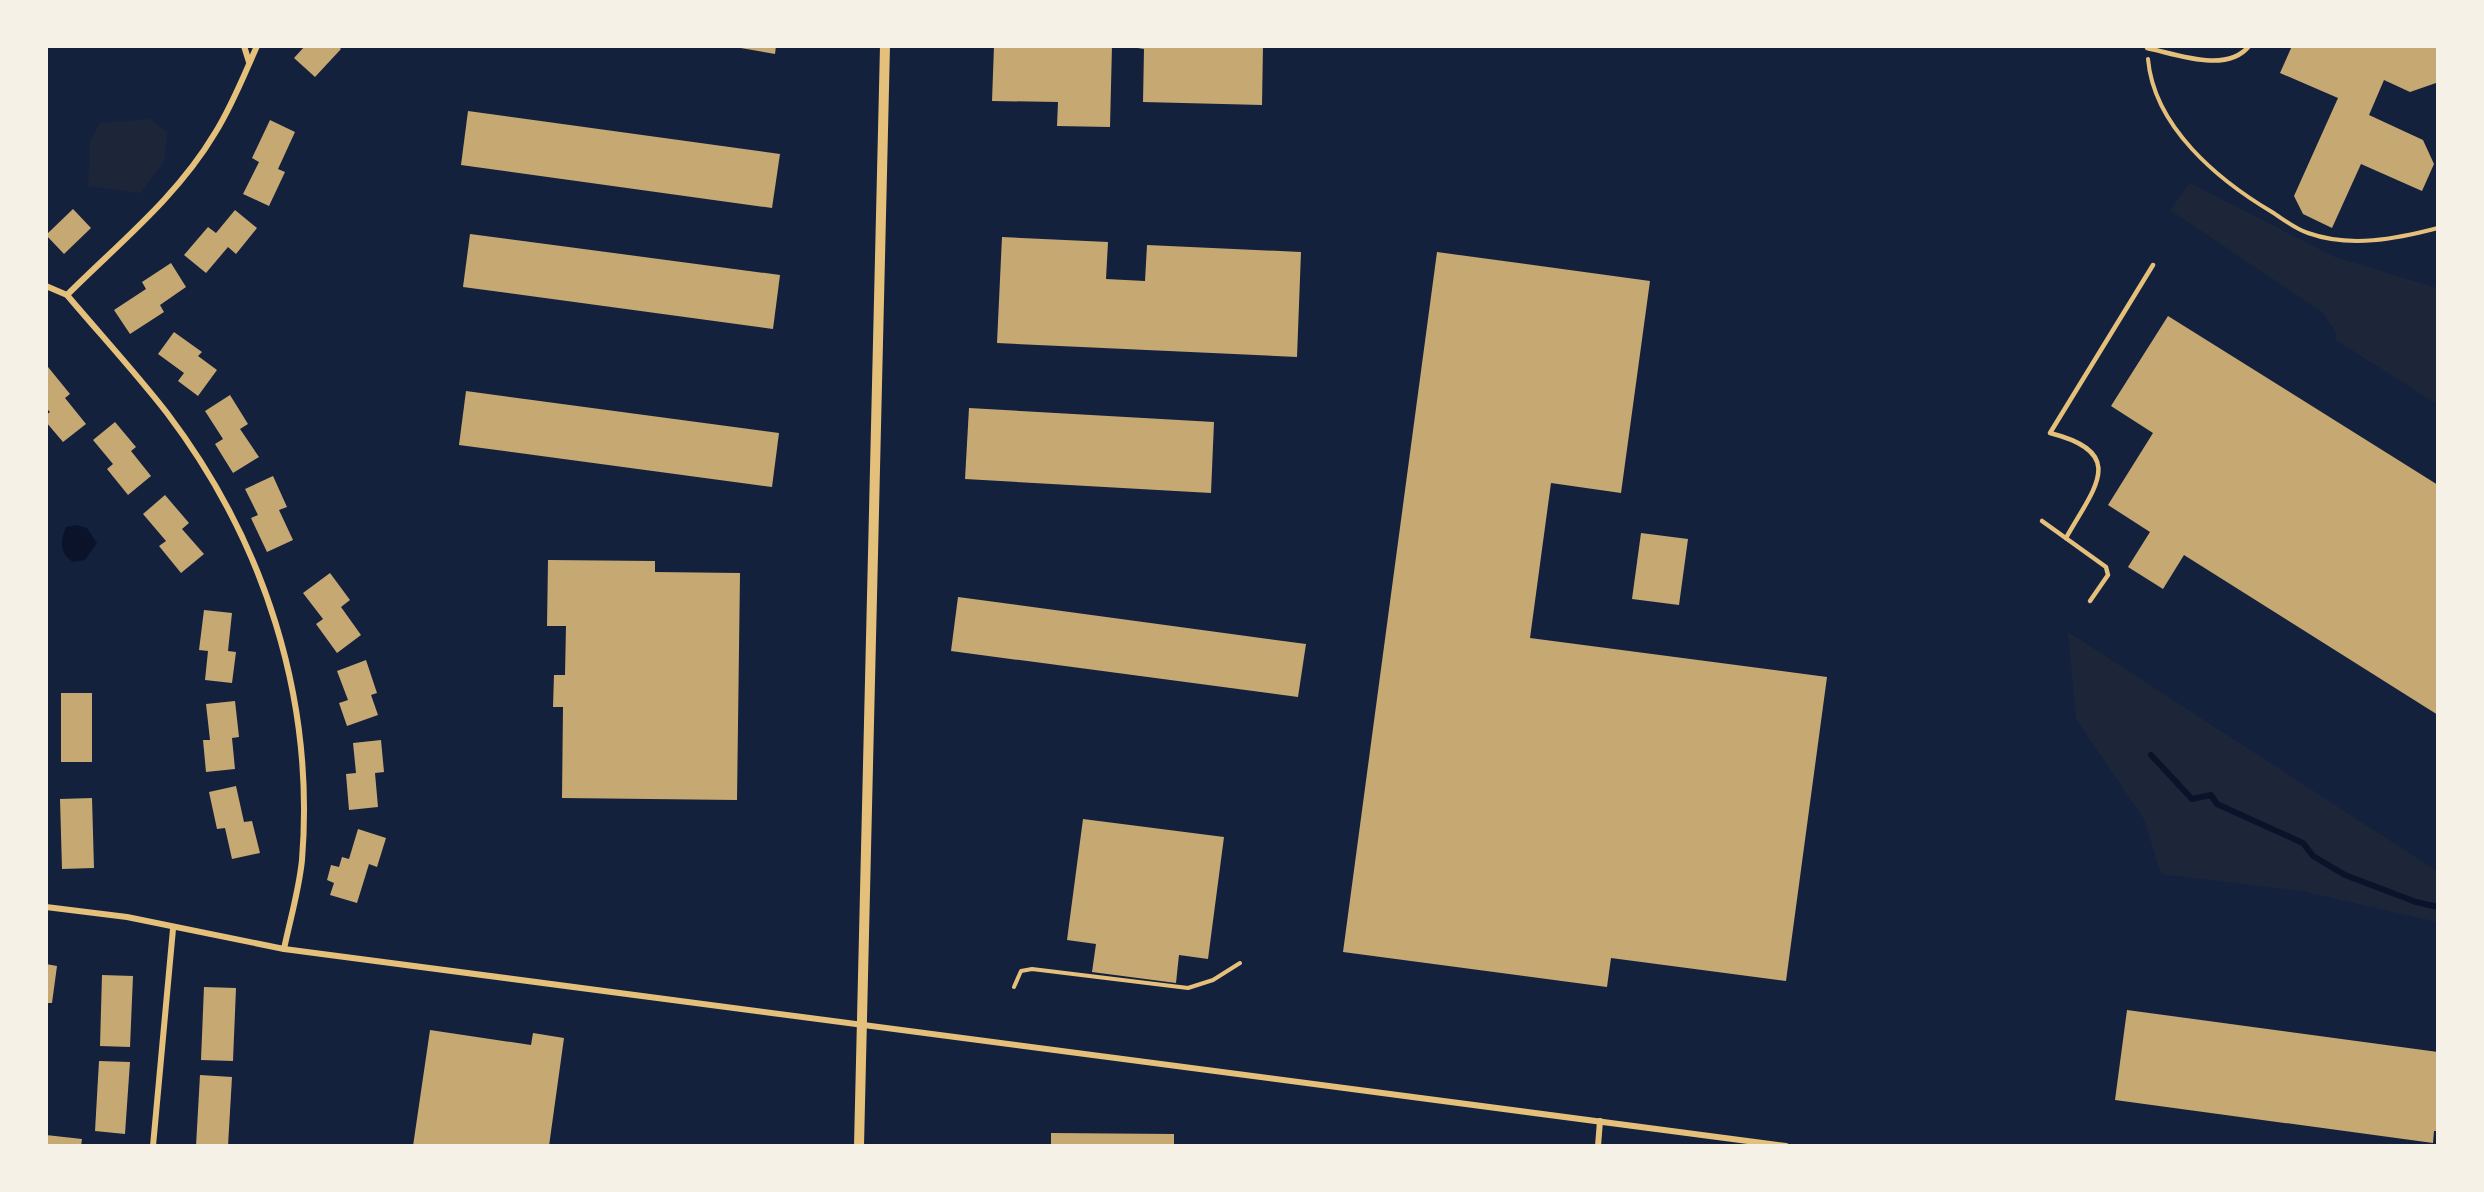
<svg xmlns="http://www.w3.org/2000/svg" width="2484" height="1192" viewBox="0 0 2484 1192" font-family="Manrope,sans-serif">
	<rect width="100%" height="100%" fill="#14213d"/>
	<g fill="#1d2539">
		<path d="M150,119L167,132L164,162L140,193L88,186L90,142L100,123Z"/>
		<path d="M2190,183L2335,257L2437,288V404L2336,340V332L2322,312L2170,210Z"/>
		<path d="M2068,632L2437,871V922L2301,891L2161,874L2144,819L2076,719Z"/>
	</g>
	<path fill="#0b132b" d="M76,525L87,528L97,543L85,560L73,562C59,553 60,541 66,527Z"/>
	<g fill="none" stroke-linecap="round" stroke-linejoin="round">
		<path stroke="#0b132b" stroke-width="6" d="M2151,755L2192,799L2211,795L2217,804L2303,843L2313,856L2345,875L2416,902L2438,907"/>
	</g>
	<g fill="#c6a872">
		<path d="M305,46H338L341,49L315,77L294,58Z"/>
		<path d="M729,46H776L775,54Z"/>
		<path d="M994,46H1112L1110,127L1057,126L1058,102L992,101Z"/>
		<path d="M1125,46H1263L1262,105L1143,102L1144,49Z"/>
		<path d="M2292,46H2438L2436,83L2410,92L2384,80L2369,115L2423,140L2434,164L2422,191L2361,164L2332,228L2303,214L2294,196L2338,98L2280,73Z"/>
		<path d="M468,111L780,154L772,208L461,165Z"/>
		<path d="M270,120L295,132L278,169L285,172L269,206L243,194L259,162L252,158Z"/>
		<path d="M73,209L91,228L64,254L46,235Z"/>
		<path d="M235,210L257,228L236,254L228,247L206,273L184,255L208,227L216,233Z"/>
		<path d="M470,234L780,275L773,329L463,287Z"/>
		<path d="M1002,237L1108,242L1106,279L1145,281L1147,245L1301,252L1297,357L997,343Z"/>
		<path d="M1437,252L1650,281L1621,493L1551,483L1530,638L1827,677L1786,981L1611,958L1607,987L1343,952Z"/>
		<path d="M171,263L186,287L160,305L164,312L130,334L114,310L146,289L142,282Z"/>
		<path d="M2168,316L2438,485V715L2184,555L2163,589L2128,567L2150,532L2108,505L2153,433L2111,406Z"/>
		<path d="M174,332L202,352L198,356L217,370L198,396L178,381L184,373L158,354Z"/>
		<path d="M48,367L70,394L65,398L86,424L63,442L46,422V415L50,412L46,408Z"/>
		<path d="M466,391L779,433L772,487L459,445Z"/>
		<path d="M230,395L248,424L240,429L259,457L233,473L215,444L223,439L205,411Z"/>
		<path d="M969,408L1214,422L1211,493L965,479Z"/>
		<path d="M115,422L136,447L131,451L151,476L128,495L107,469L113,464L93,440Z"/>
		<path d="M273,476L287,507L279,510L293,540L267,552L251,518L258,515L245,489Z"/>
		<path d="M165,495L189,523L182,529L204,554L181,573L159,546L166,541L143,514Z"/>
		<path d="M1641,533L1688,539L1679,605L1632,599Z"/>
		<path d="M548,560L655,561V572L740,573L737,800L562,798L563,707H553L554,675H565L566,626H547Z"/>
		<path d="M330,573L350,600L341,607L361,635L337,653L316,624L323,619L303,593Z"/>
		<path d="M958,597L1306,644L1298,697L951,651Z"/>
		<path d="M204,610L232,613L228,651L236,652L232,683L205,680L208,651L199,650Z"/>
		<path d="M366,660L377,693L371,695L378,715L347,726L339,703L348,700L337,671Z"/>
		<rect x="61" y="693" width="31" height="69"/>
		<path d="M235,701L239,737L232,738L235,769L206,772L203,740H210L206,704Z"/>
		<path d="M381,740L384,772L375,773L378,807L349,810L346,774L356,773L353,743Z"/>
		<path d="M236,786L244,822L252,821L260,853L232,859L225,828L217,829L209,792Z"/>
		<path d="M92,798L94,868L62,869L60,799Z"/>
		<path d="M1083,819L1224,837L1208,959L1179,955L1176,983L1092,972L1096,944L1067,940Z"/>
		<path d="M358,829L386,838L377,867L369,864L357,903L330,895L334,883L327,880L331,865L339,867L342,857L349,859Z"/>
		<path d="M46,964L57,966L52,1003H46Z"/>
		<path d="M102,975L133,976L130,1047L100,1046Z"/>
		<path d="M204,987L236,988L233,1061L201,1060Z"/>
		<path d="M2127,1010L2438,1052V1131H2434L2433,1143L2115,1100Z"/>
		<path d="M430,1030L531,1045L533,1033L564,1038L549,1146H413Z"/>
		<path d="M99,1061L130,1062L125,1134L95,1131Z"/>
		<path d="M200,1075L232,1077L228,1146H196Z"/>
		<path d="M1051,1133L1174,1134V1146H1051Z"/>
		<path d="M46,1135L82,1139L81,1146H46Z"/>
	</g>
	<g fill="none" stroke-linecap="round" stroke-linejoin="round">
		<g stroke="#e5c07b" stroke-width="4">
			<path d="M2148,59C2154,127 2218,180 2272,212C2283,219 2295,229 2308,233C2350,248 2396,239 2438,228"/>
			<path d="M1014,987L1021,971L1032,969L1188,988L1213,980L1240,963"/>
		</g>
		<g stroke="#e5c07b" stroke-width="4.5">
			<path d="M2147,48C2176,54 2227,74 2249,46"/>
			<path d="M2042,521L2106,567L2108,575L2090,601"/>
			<path d="M2066,538C2094,488 2129,453 2050,433L2153,265"/>
		</g>
		<g stroke="#e5c07b" stroke-width="6">
			<path d="M244,46L249,62"/>
			<path d="M46,286L67,295C100,334 135,372 167,413C264,541 315,698 302,860C299,890 290,920 284,949"/>
			<path d="M67,295C119,243 177,197 215,133C232,106 244,75 257,46"/>
			<path d="M46,907L127,917L284,949L1786,1146"/>
			<path d="M153,1146L173,929"/>
			<path d="M1598,1146L1600,1121"/>
		</g>
		<path stroke="#e5c07b" stroke-width="10" d="M859,1146L885,46"/>
	</g>
	<rect width="2484" height="1192" fill="none" stroke="#f6f1e7" stroke-width="96"/>
</svg>
